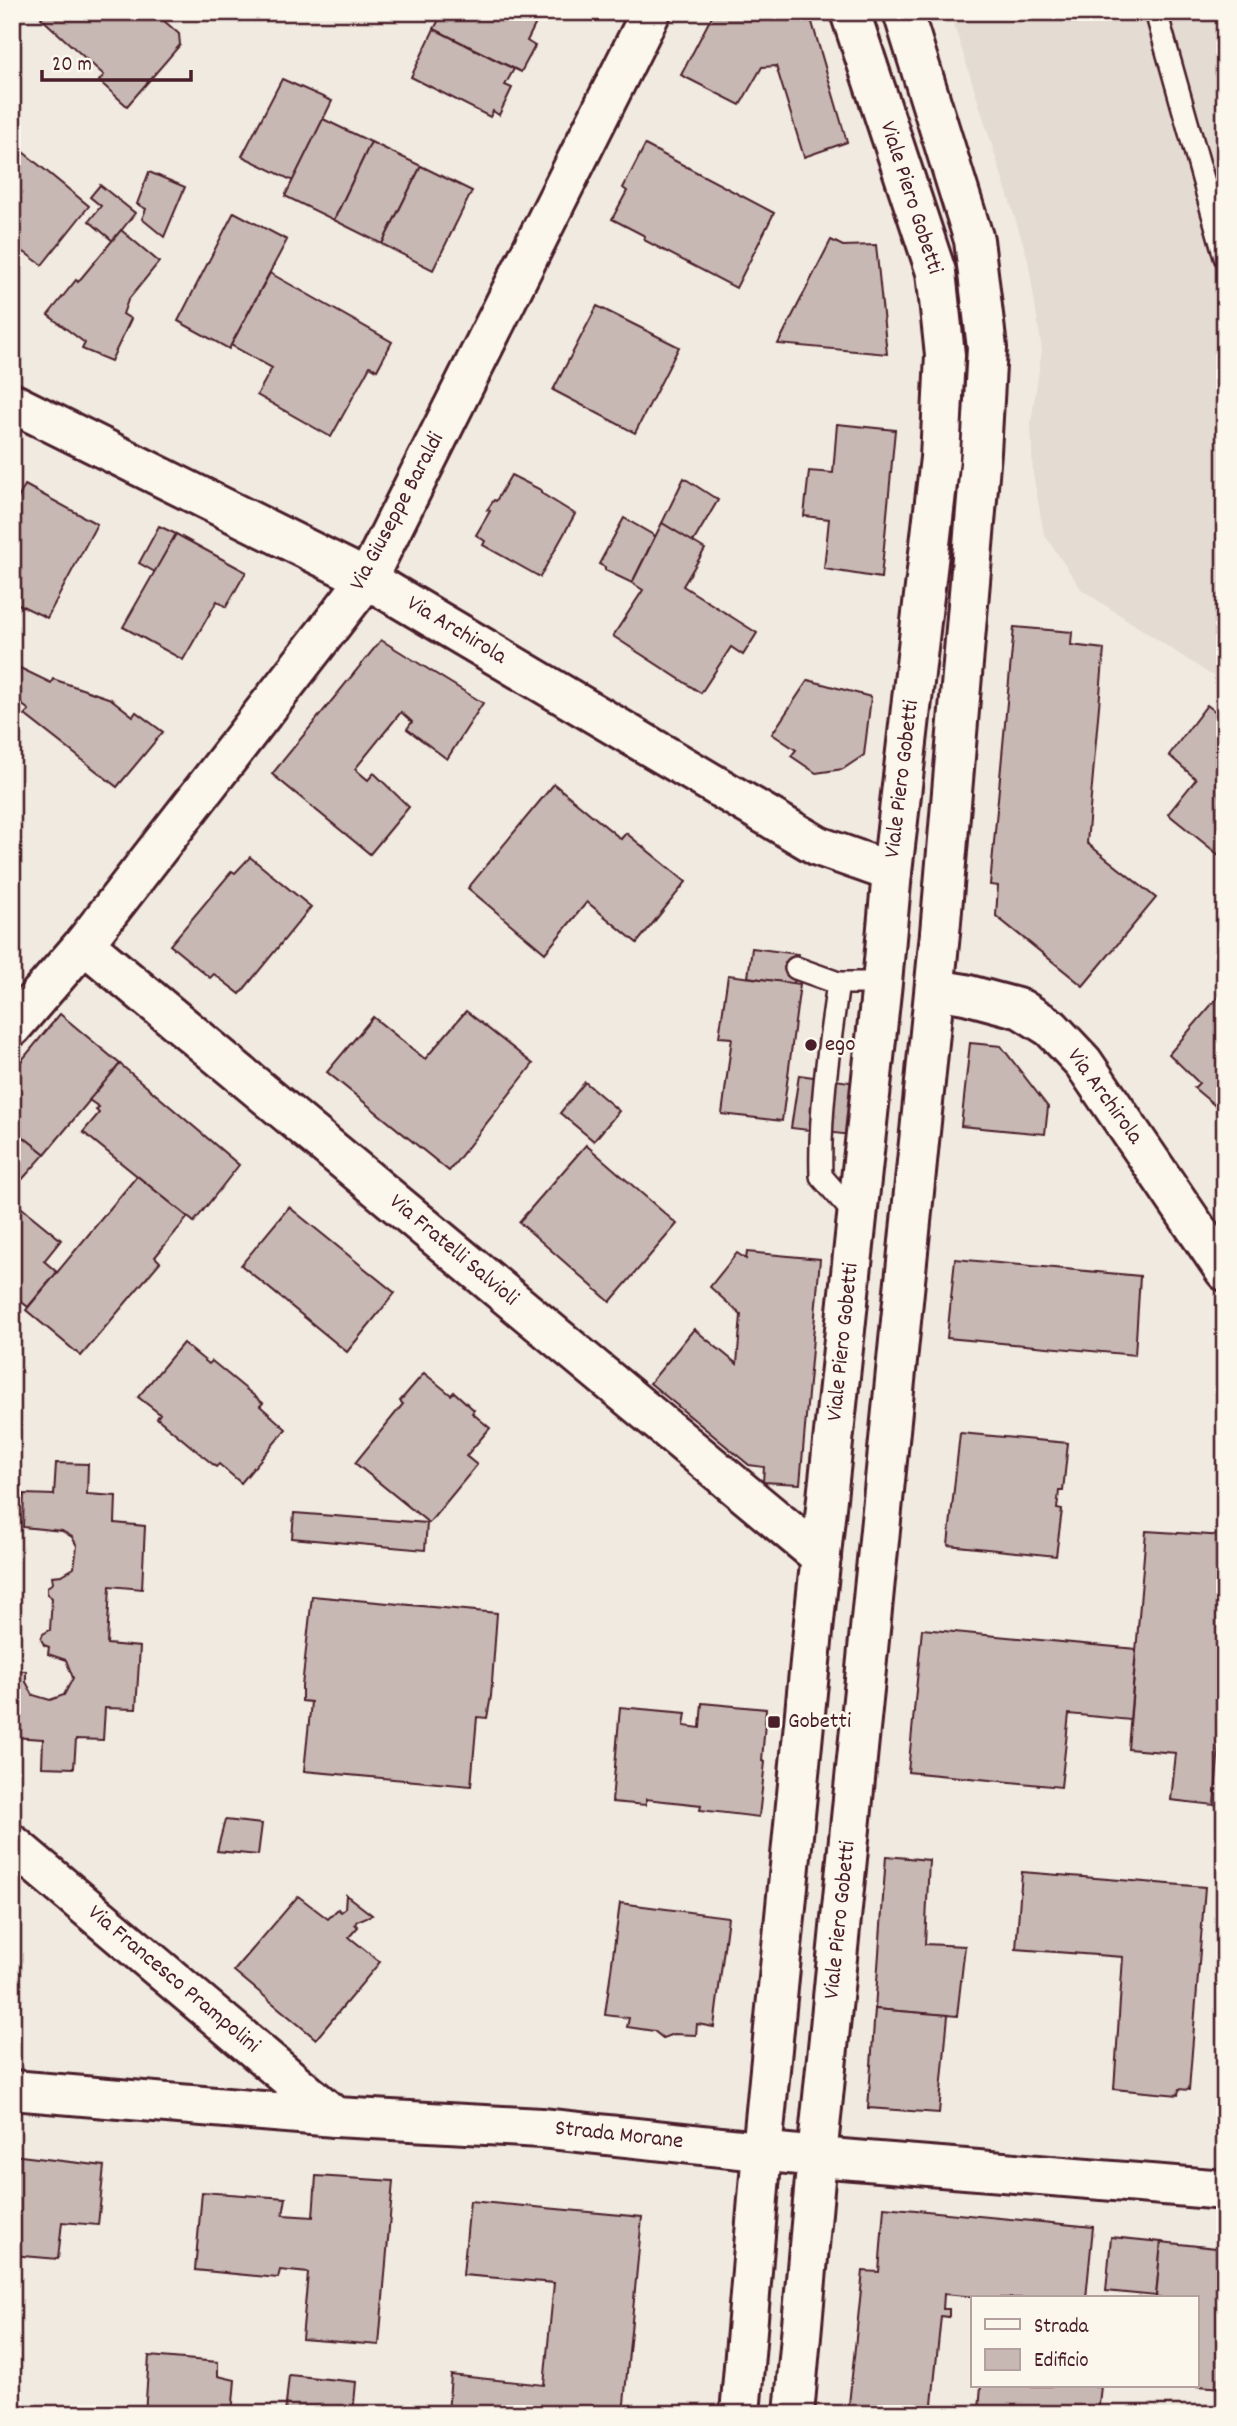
<svg xmlns="http://www.w3.org/2000/svg" width="1237" height="2426" viewBox="0 0 1237 2426" font-family="Dekko,sans-serif">
	<rect width="100%" height="100%" fill="#f0eae0"/>
	<filter id="ink" filterUnits="userSpaceOnUse"><feTurbulence type="fractalNoise" baseFrequency=".0143" numOctaves="2"/><feDisplacementMap in="SourceGraphic" scale="14" xChannelSelector="R" yChannelSelector="G"/><feConvolveMatrix kernelMatrix="1 2 1 2 8 2 1 2 1" color-interpolation-filters="sRGB"/></filter>
	<g filter="url(#ink)">
		<path fill="#e4dbd2" d="M950,12H1225V684L1082,590L1044,534L1033,474L1031,423L1042,350L1028,259Z"/>
		<g fill="#c8b8b3" stroke="#4a1f2b" stroke-width="2">
			<path d="M47,12H154L179,34L180,45L127,106L99,81L104,75L41,18Z"/>
			<path d="M443,12H518L537,21L527,41L535,46L521,72L434,29Z"/>
			<path d="M714,12H809L847,142L804,157L776,66L762,67L740,105L681,75Z"/>
			<path d="M434,29L514,69L505,85L512,88L499,115L493,111L490,117L411,77Z"/>
			<path d="M282,79L332,101L293,181L242,156Z"/>
			<path d="M323,119L371,142L334,220L285,196Z"/>
			<path d="M371,142L421,166L382,244L334,220Z"/>
			<path d="M12,143L89,206L42,265L24,252L17,260L12,256Z"/>
			<path d="M645,145L774,213L736,288L644,240L645,236L612,219L627,191L623,188Z"/>
			<path d="M421,166L472,191L433,270L382,244Z"/>
			<path d="M149,172L185,187L164,237L142,219L146,209L137,204Z"/>
			<path d="M100,185L135,213L113,241L89,221L101,206L90,197Z"/>
			<path d="M234,212L287,240L229,349L178,321Z"/>
			<path d="M121,230L159,262L128,300L123,314L131,319L111,361L82,349L85,343L48,315L76,280L78,282Z"/>
			<path d="M831,240L843,246L876,245L887,354L778,344Z"/>
			<path d="M270,273L392,342L377,370L370,366L331,437L257,395L272,368L231,345Z"/>
			<path d="M597,306L679,347L635,433L553,390Z"/>
			<path d="M837,424L895,430L881,578L824,569L829,519L804,516L809,471L833,473Z"/>
			<path d="M511,475L541,490V493L575,514L540,577L483,545L485,541L476,535L490,511L487,510L494,500L496,501Z"/>
			<path d="M684,478L718,500L693,542L662,523Z"/>
			<path d="M25,485L97,524L47,618L12,601V510Z"/>
			<path d="M624,518L655,536L632,583L605,570V567L599,564Z"/>
			<path d="M662,523L705,549L683,586L757,633L743,655L731,647L701,693L613,636L643,590L632,583Z"/>
			<path d="M159,526L176,534L155,572L139,563Z"/>
			<path d="M176,534L246,572L226,607L217,601L183,660L123,627Z"/>
			<path d="M1014,627L1072,632L1071,645L1104,649L1087,843L1156,898L1083,986L996,916L998,886L990,885Z"/>
			<path d="M381,640L483,703L447,759L407,729L412,722L401,712L355,769L368,780L374,773L409,807L370,854L272,774Z"/>
			<path d="M20,668L51,683L53,679L111,699L133,716L136,712L163,732L117,787L25,715L29,710L12,697V677Z"/>
			<path d="M808,680L871,697L864,755L843,769L816,773L791,756L796,750L772,734Z"/>
			<path d="M1207,705L1225,719V860L1168,814L1196,779L1169,755Z"/>
			<path d="M554,784L621,839L626,833L686,882L637,943L587,902L545,953L468,888Z"/>
			<path d="M250,857L311,907L240,994L214,974L210,978L170,945L232,871L235,873Z"/>
			<path d="M752,948L798,954L794,984L748,977Z"/>
			<path d="M728,975L800,984L782,1121L722,1114L732,1038L719,1037Z"/>
			<path d="M1225,989V1114L1194,1088L1199,1083L1169,1054Z"/>
			<path d="M466,1011L533,1064L449,1171L327,1072L373,1017L425,1059Z"/>
			<path d="M60,1014L120,1064L45,1154L12,1128V1072Z"/>
			<path d="M970,1043L1001,1046L1048,1107L1045,1134L961,1126Z"/>
			<path d="M120,1064L239,1165L194,1222L83,1132L99,1113L96,1110L99,1107L89,1100Z"/>
			<path d="M799,1075L857,1083L851,1135L791,1128Z"/>
			<path d="M585,1082L619,1111L594,1141L560,1113Z"/>
			<path d="M12,1128L45,1154L19,1183L12,1177Z"/>
			<path d="M586,1145L677,1224L610,1302L519,1222Z"/>
			<path d="M137,1176L188,1217L155,1257L160,1262L81,1356L26,1310Z"/>
			<path d="M12,1200L61,1240L44,1261L57,1272L28,1307L12,1294Z"/>
			<path d="M289,1207L395,1293L347,1352L241,1265Z"/>
			<path d="M747,1252L820,1259L800,1484L763,1482L764,1467L749,1465L650,1383L694,1329L737,1364L741,1315L710,1287L737,1253L746,1259Z"/>
			<path d="M955,1259L1140,1276L1135,1355L947,1338Z"/>
			<path d="M183,1343L209,1364L212,1361L263,1403L260,1406L286,1429L241,1483L219,1464L216,1467L157,1418L160,1414L138,1397Z"/>
			<path d="M424,1373L451,1395L454,1392L474,1410L472,1413L490,1428L466,1456L477,1465L429,1523L355,1463L403,1404L400,1401Z"/>
			<path d="M960,1433L1068,1443L1063,1491H1059L1057,1509L1062,1510L1056,1556L948,1545Z"/>
			<path d="M56,1463L88,1464L87,1494L116,1496L115,1523L145,1526L142,1589L110,1586L107,1644L140,1647L136,1709L105,1708L103,1740L76,1739L74,1768L42,1767L43,1739L12,1737V1670L26,1671V1682L33,1695L50,1700L64,1695L73,1678L66,1660L48,1654L49,1647L44,1645L41,1639L43,1634L50,1630L52,1598L47,1594V1587L53,1583L52,1576L62,1575L74,1568L77,1546L72,1537L62,1531L23,1527L24,1494L54,1495Z"/>
			<path d="M294,1513L427,1523L425,1550L292,1538Z"/>
			<path d="M1146,1531L1225,1536V1676L1214,1805L1171,1800L1176,1753L1128,1749Z"/>
			<path d="M312,1596L497,1613L491,1696L487,1718L477,1717L471,1786L304,1771L311,1702L302,1701V1686Z"/>
			<path d="M922,1629L1136,1649L1130,1720L1069,1714L1061,1787L908,1772Z"/>
			<path d="M702,1703L766,1709L762,1761L765,1762L759,1817L700,1810L701,1805L646,1799V1805L612,1802L620,1707L686,1713L684,1726L700,1728Z"/>
			<path d="M225,1820L262,1824L258,1855L217,1851Z"/>
			<path d="M886,1856L929,1860L925,1944L965,1946L957,2016L875,2009Z"/>
			<path d="M1022,1872L1205,1887L1189,2090L1179,2089L1178,2095L1114,2089L1123,1957L1016,1949Z"/>
			<path d="M346,1895L372,1915L357,1921L355,1924L358,1927L349,1937L380,1962L316,2039L234,1971L298,1896L328,1919L338,1909L341,1912L345,1909Z"/>
			<path d="M620,1903L728,1917L714,2027L697,2024L696,2035L673,2034L663,2038L654,2031L627,2027L629,2018L605,2015Z"/>
			<path d="M875,2009L948,2015L939,2113L868,2108Z"/>
			<path d="M12,2155L104,2166L98,2225L62,2222L58,2259L12,2255Z"/>
			<path d="M316,2176L393,2181L379,2345L302,2339L308,2273L280,2270L278,2278L195,2270L202,2192L286,2198L283,2215L313,2217Z"/>
			<path d="M470,2201L642,2217L623,2414H448L451,2375L544,2385L554,2283L463,2275Z"/>
			<path d="M884,2207L1093,2227L1086,2298H987L944,2294L943,2309H949V2317L941,2316L931,2414H848L863,2271L879,2272Z"/>
			<path d="M1111,2237L1161,2242L1156,2296L1106,2291Z"/>
			<path d="M1161,2242L1225,2249V2388L1197,2386V2298H1156Z"/>
			<path d="M149,2356L218,2362V2376L235,2380L232,2414H145Z"/>
			<path d="M289,2375L356,2382L353,2414H285Z"/>
			<path d="M981,2386H1101L1098,2414H1019L979,2409Z"/>
		</g>
		<g fill="none" stroke-linecap="round" stroke-linejoin="round">
			<g stroke="#4a1f2b" stroke-width="26">
				<g id="lane">
					<path d="M1156,12L1225,257"/>
					<path d="M796,968L838,983"/>
					<path d="M857,1217L821,1176C819,1111 829,1047 838,983H882"/>
				</g>
			</g>
			<g stroke="#4a1f2b" stroke-width="44">
				<g id="street">
					<path d="M12,403L367,579L818,846L892,872"/>
					<path d="M84,944L821,1557"/>
					<path d="M935,989L965,994L1021,1009L1051,1028L1083,1062L1225,1271"/>
					<path d="M12,1027L84,944L367,579L651,12"/>
					<path d="M12,1844L335,2117"/>
				</g>
			</g>
			<g stroke="#4a1f2b" stroke-width="44">
				<g id="secondary">
					<path d="M12,2090L335,2117L541,2128L817,2157L1225,2190"/>
					<path d="M740,2414L762,2151L815,1611L882,983L892,872L940,458L945,355L936,272L850,12"/>
					<path d="M794,2414L817,2157L940,933L981,452L987,348L974,240L903,12"/>
				</g>
			</g>
			<use href="#lane" stroke="#fbf7ec" stroke-width="21"/>
			<use href="#street" stroke="#fbf7ec" stroke-width="38"/>
			<use href="#secondary" stroke="#fbf7ec" stroke-width="38"/>
		</g>
	</g>
	<g fill="#4a1f2b" stroke="#fbf7ec" stroke-width="2.5">
		<circle cx="811" cy="1045" r="7"/>
		<rect x="767" y="1715" width="14" height="14" rx="3.5"/>
	</g>
	<g text-anchor="middle" dominant-baseline="central" stroke-width="5" stroke-linejoin="round" paint-order="stroke">
		<g font-size="23" fill="#4a1f2b" stroke="#fbf7ec">
			<text transform="translate(910 198) rotate(72)">Viale Piero Gobetti</text>
			<text transform="translate(398 512) rotate(-62)">Via Giuseppe Baraldi</text>
			<text transform="translate(456 631) rotate(31)">Via Archirola</text>
			<text transform="translate(903 779) rotate(-83)">Viale Piero Gobetti</text>
			<text transform="translate(1104 1097) rotate(54)">Via Archirola</text>
			<text transform="translate(453 1251) rotate(40)">Via Fratelli Salvioli</text>
			<text transform="translate(844 1342) rotate(-84)">Viale Piero Gobetti</text>
			<text transform="translate(841 1920) rotate(-84)">Viale Piero Gobetti</text>
			<text transform="translate(173 1980) rotate(40)">Via Francesco Prampolini</text>
			<text transform="translate(619 2136) rotate(6)">Strada Morane</text>
		</g>
		<g font-size="23" fill="#4a1f2b" stroke="#fbf7ec" text-anchor="start">
			<text x="825" y="1045">ego</text>
			<text x="788" y="1722">Gobetti</text>
		</g>
	</g>
	<rect width="1237" height="2426" fill="none" stroke="#fbf7ec" stroke-width="42"/>
	<rect x="21" y="21" width="1195" height="2384" fill="none" stroke="#4a1f2b" stroke-width="2.5" filter="url(#ink)"/>
	<rect x="971" y="2296" width="228" height="91" fill="#fbf7ec" stroke="#b4a19f" stroke-width="2"/>
	<rect x="985" y="2319" width="35" height="10" fill="#fbf7ec" stroke="#b4a19f" stroke-width="2"/>
	<text x="1034" y="2332" font-size="21" fill="#4a1f2b">Strada</text>
	<rect x="985" y="2349" width="35" height="21" fill="#c8b8b3" stroke="#b4a19f" stroke-width="2"/>
	<text x="1034" y="2366" font-size="21" fill="#4a1f2b">Edificio</text>
	<path d="M42 70v10h149v-10" fill="none" stroke="#4a1f2b" stroke-width="3.5"/>
	<text x="52" y="70" font-size="21" fill="#4a1f2b" stroke="#fbf7ec" stroke-width="5" paint-order="stroke">20 m</text>
</svg>
